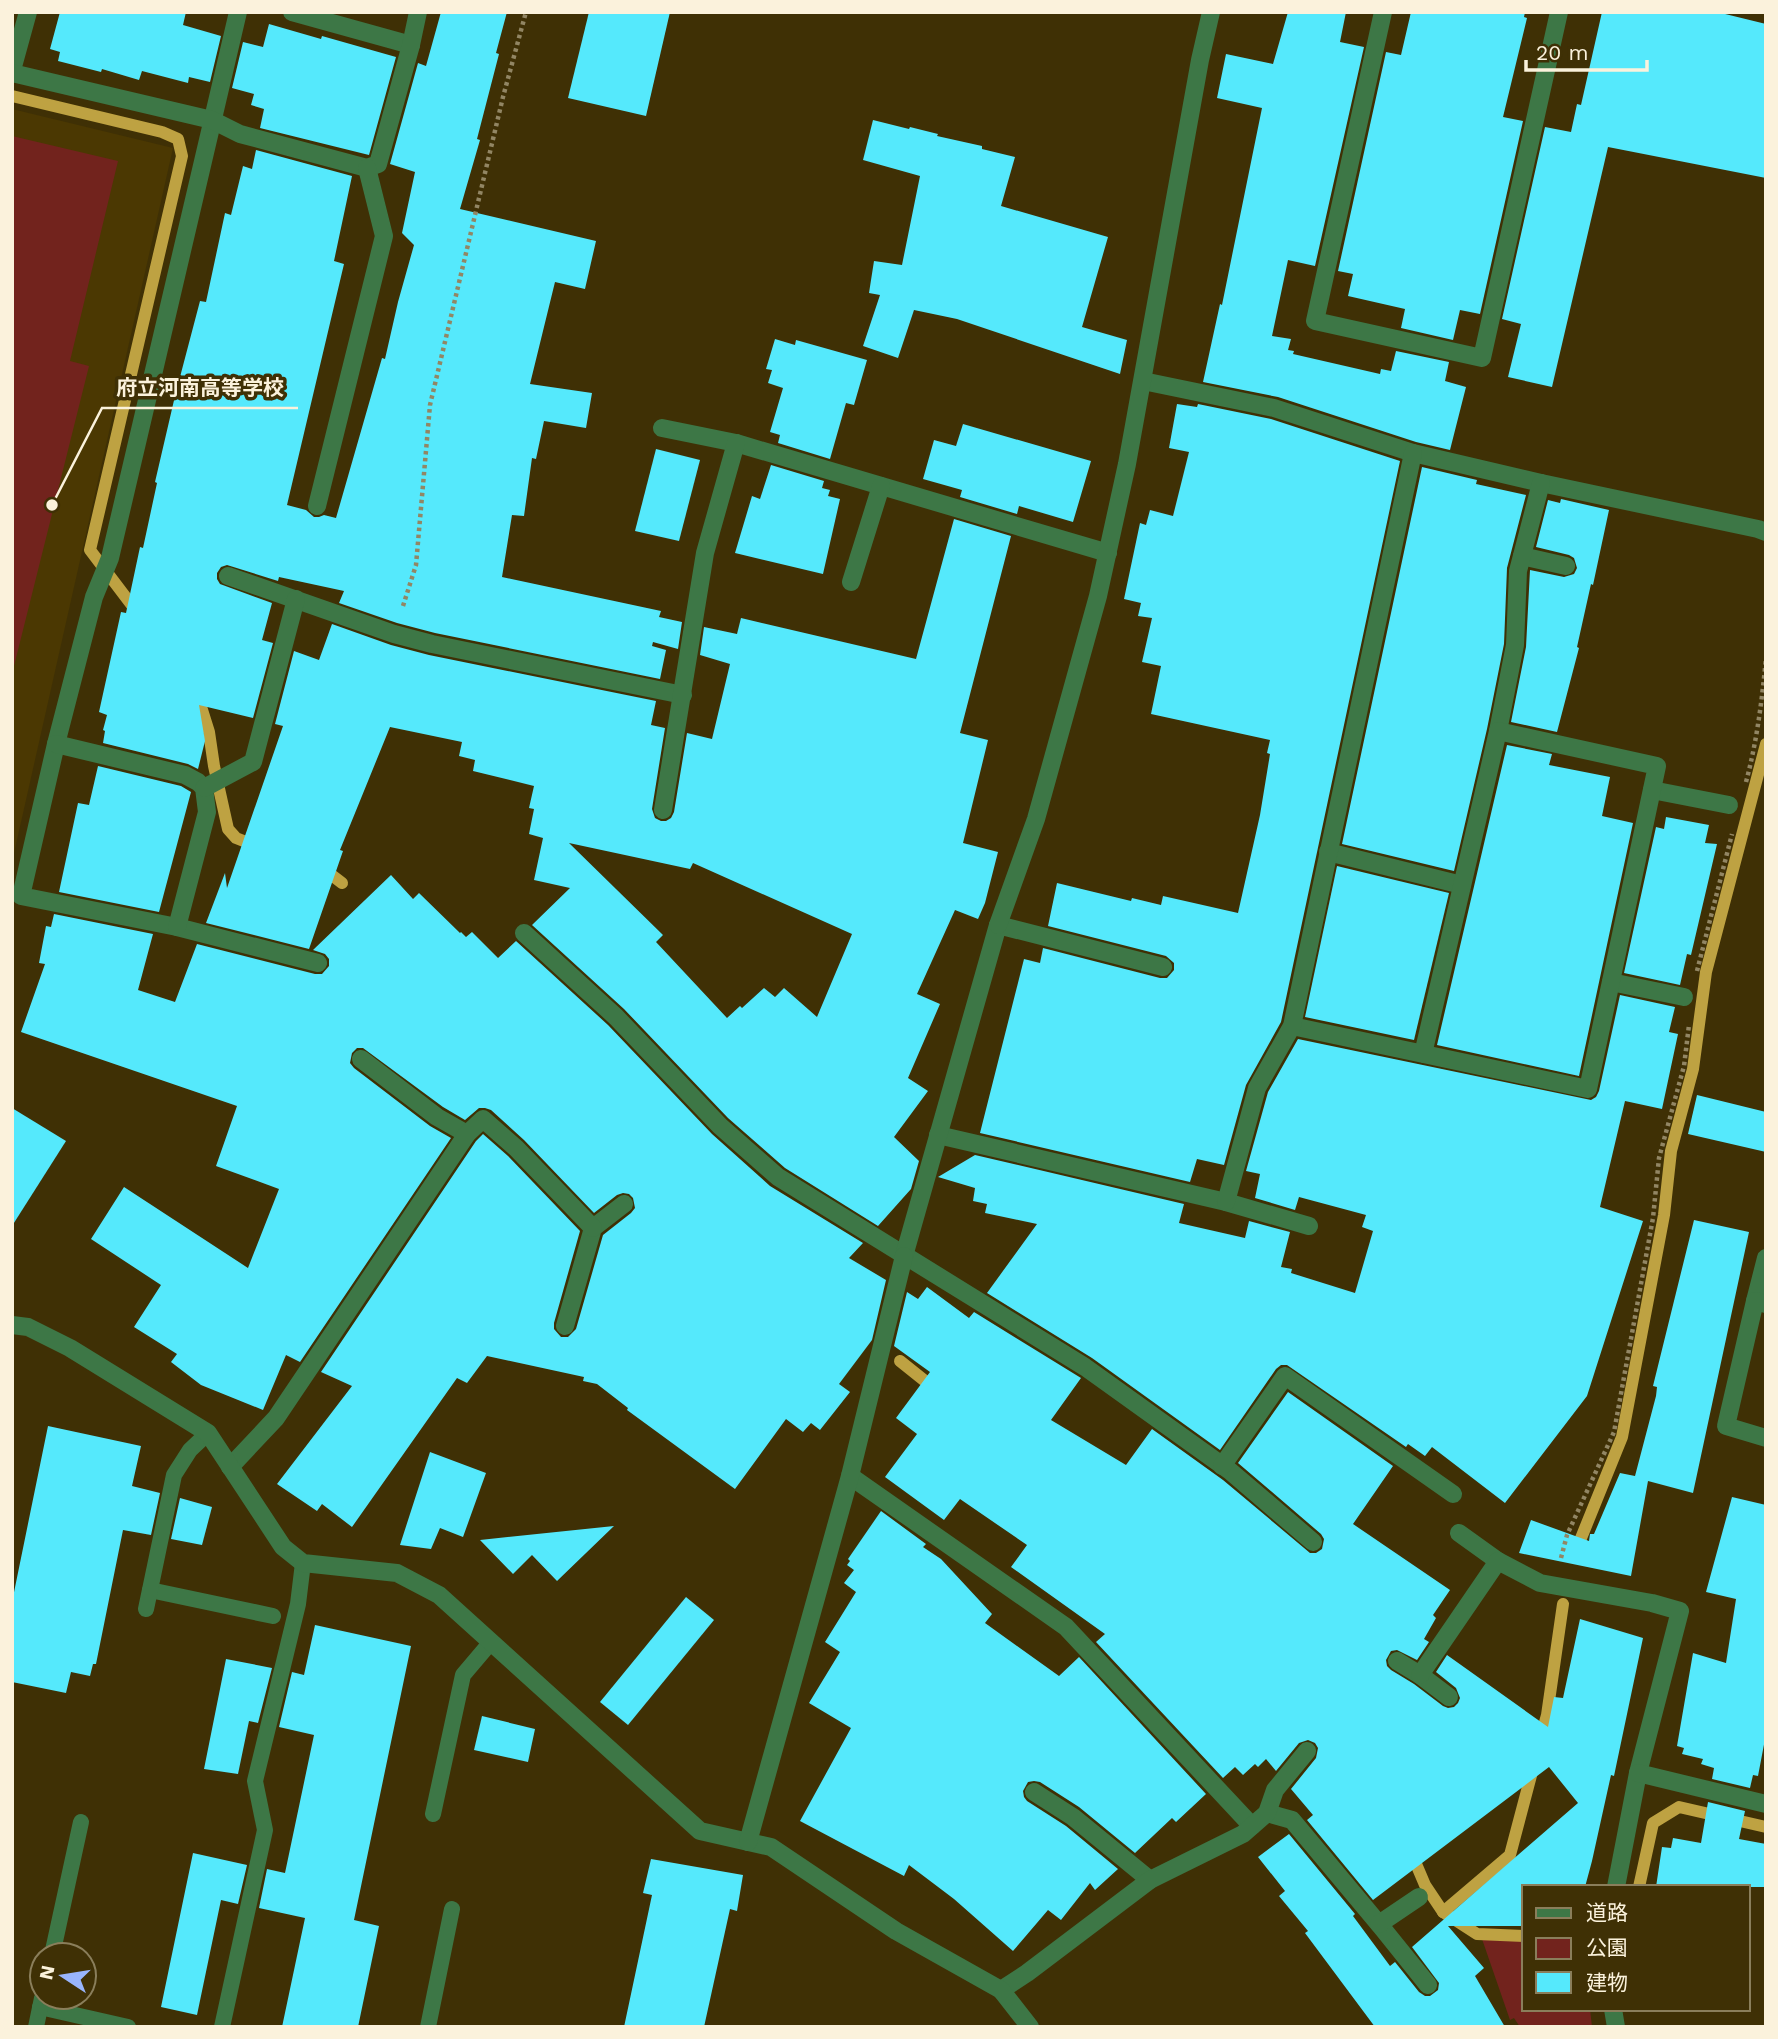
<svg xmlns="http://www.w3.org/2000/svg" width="1778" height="2039" viewBox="0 0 1778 2039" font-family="'Work Sans','Noto Sans JP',sans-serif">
	<rect width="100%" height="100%" fill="#3f3005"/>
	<path fill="#4b3802" d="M12,109L173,148L12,862Z"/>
	<g fill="#72231d">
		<path d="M12,136L118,161L70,361L89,366L12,674Z"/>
		<path d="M1482,1939L1524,1941V2009H1590L1592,2027H1520L1514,2018L1510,2020Z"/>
	</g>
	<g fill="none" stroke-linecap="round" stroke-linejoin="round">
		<g stroke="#bea242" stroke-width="12">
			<path d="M12,96L162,132L178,139L182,156L90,550L137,612"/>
			<path d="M194,692L198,697L209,732L214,766L228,829L236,838L259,847"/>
			<path d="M322,870L329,873L342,883"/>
			<path d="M900,1361L935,1389"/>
			<path d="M1575,1553L1622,1437L1664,1215L1671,1151L1693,1069L1706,972L1766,744"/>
			<path d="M1540,1740L1547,1715L1563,1604"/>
			<path d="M1411,1852L1425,1885L1443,1912L1477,1934L1524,1936"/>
			<path d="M1639,1887L1653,1823L1679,1807L1766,1827"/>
			<path d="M1443,1912L1510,1855L1533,1768"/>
		</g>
	</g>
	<g fill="#55e9fc" fill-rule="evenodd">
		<path d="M60,12H186L183,25L221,36L210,82L189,77L188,83L142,71L139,80L102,69L101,72L58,61L60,52L50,49Z"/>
		<path d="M441,12H507L496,53L499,54L477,139L480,140L460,209L596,241L585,289L555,282L530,384L592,393L586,428L544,421L536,459L532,458L524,516L512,515L502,577L661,611L659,617L682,622L678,649L653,642L652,646L666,650L660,679L435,633L397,623L339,603L344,591L279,577L278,581L227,565L221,567L217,573V579L220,584L272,603L262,640L273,643L253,718L199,705L205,741L198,769L188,764L103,743L105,731L103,730L107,715L99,712L121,612L126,613L140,547L143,548L157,483L155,482L175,396L200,301L206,302L225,213L231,215L243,166L252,169L256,150L352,176L334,261L344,264L287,505L306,510L314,517H319L324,515L336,518L382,358L385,359L398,302L414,245L402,233L415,172L390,164L418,63L426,66Z"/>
		<path d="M589,12H670L646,116L568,98Z"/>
		<path d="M1288,12H1346L1340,42L1364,47L1315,266L1288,260L1272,336L1291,339L1288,350L1294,351L1293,354L1380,374L1381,369L1391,371L1396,351L1449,362L1445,381L1466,387L1450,450L1416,442L1278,397L1203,382L1220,304L1222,305L1262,108L1217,98L1226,54L1273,64Z"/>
		<path d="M1411,12H1525L1524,17L1527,18L1503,117L1523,121L1480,314L1460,310L1453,340L1401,328L1405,309L1348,296L1353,274L1338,271L1386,52L1401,55Z"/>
		<path d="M1602,12H1717L1766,24V178L1608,147L1552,387L1508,377L1521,324L1502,319L1545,127L1571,132L1577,104L1581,105Z"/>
		<path d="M269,24L321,39L322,36L396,57L369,155L260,128L264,109L251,105L254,94L232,88L243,42L263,47Z"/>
		<path d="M873,120L909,129L910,127L938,134L937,136L982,146V149L1015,157L1001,206L1108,237L1082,327L1127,340L1120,374L957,319L914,310L898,358L863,346L880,295L869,293L874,261L902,265L920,176L863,160Z"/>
		<path d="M775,339L795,345L796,340L867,360L854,405L846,403L830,459L778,443L780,435L770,432L783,388L768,383L772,370L766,369Z"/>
		<path d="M1177,404L1197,407L1198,404L1271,419L1400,461L1281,1022L1246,1085L1224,1165L1197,1159L1190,1182L980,1133L1024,959L1040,963L1043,948L1160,978H1167L1174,970V963L1166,956L1048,926L1057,883L1131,901L1132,898L1161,905L1163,896L1238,913L1260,815L1270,754L1267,753L1270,740L1151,714L1161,666L1142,662L1152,618L1138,616L1141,603L1124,599L1140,523L1146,525L1150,510L1173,516L1189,452L1169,448Z"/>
		<path d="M963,424L1091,461L1073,522L1019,506L1017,514L960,497L962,490L923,479L934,440L956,446Z"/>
		<path d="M656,449L700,460L679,541L635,531Z"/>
		<path d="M771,465L824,481L822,488L830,490L828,496L840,499L823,574L735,553L752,496L760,499Z"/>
		<path d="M1422,467L1477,480L1476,484L1526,495L1507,568L1504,644L1487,729L1454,871L1342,844Z"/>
		<path d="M1561,499L1609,510L1593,585L1591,584L1577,647L1579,648L1557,732L1511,722L1526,647L1530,570L1564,577L1574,574L1577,568L1574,558L1569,555L1536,547L1548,500L1560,503Z"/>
		<path d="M954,519L1011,536L960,733L988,740L963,843L998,852L985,903L978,919L955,910L917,994L940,1004L908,1078L928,1091L894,1137L919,1161L911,1189L878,1226L785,1168L728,1118L624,1009L532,925L570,888L534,880L543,838L529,834L534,809L529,808L534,786L473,771L475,760L459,756L462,742L390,727L340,850L343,851L309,949L206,923L225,873L227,888L283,726L275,724L294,651L319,660L332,624L391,645L429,655L656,701L651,725L665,728L652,809L655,818L661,821H666L671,818L674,812L687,733L712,739L730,664L700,655L704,627L737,634L741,618L916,659ZM569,843L690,869L693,863L852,934L817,1017L784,988L775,997L764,988L742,1008L740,1006L727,1018L656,942L663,935Z"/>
		<path d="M1507,745L1552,754L1549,765L1610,777L1602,816L1633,823L1579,1076L1437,1045Z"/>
		<path d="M98,766L181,786L191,792L159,912L59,892L78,803L89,805Z"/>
		<path d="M1666,817L1709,825L1705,843L1717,844L1691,955L1687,954L1680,985L1624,973L1656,827L1664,829Z"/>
		<path d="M1337,866L1449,893L1414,1040L1305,1017Z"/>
		<path d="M391,875L413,899L419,893L460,933L461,932L466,937L472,932L498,958L516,941L608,1025L712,1134L770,1186L863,1243L849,1258L886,1280L872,1340L839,1384L850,1392L820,1430L811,1423L803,1432L786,1419L735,1489L627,1410L628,1408L597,1384L583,1381L584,1377L487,1356L467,1383L457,1378L352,1527L322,1504L317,1511L277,1484L352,1386L321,1372L476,1141L483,1134L508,1156L580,1231L554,1323V1329L561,1337H568L576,1329L603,1235L631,1213L635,1208L633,1198L629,1194L623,1193L617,1195L594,1213L524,1140L491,1110L485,1108H479L465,1120L443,1107L363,1048H357L352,1053L350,1063L354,1068L430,1126L451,1138L300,1362L286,1355L263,1410L201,1385L171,1362L177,1354L134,1327L161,1285L91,1239L124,1187L248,1268L279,1189L216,1166L237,1106L21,1032L45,964L39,963L46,926L51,927L54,914L153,934L138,990L175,1002L197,944L315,974H322L329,966V959L325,954L313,950Z"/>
		<path d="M1620,995L1675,1007L1669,1032L1678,1034L1662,1109L1625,1101L1600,1207L1643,1221L1587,1396L1505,1503L1432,1447L1425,1456L1408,1444L1406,1447L1287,1365H1281L1276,1369L1220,1450L1092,1358L987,1293L1037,1224L985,1213L987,1204L973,1201L975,1188L938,1177L975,1155L1184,1204L1179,1223L1245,1238L1249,1221L1290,1232L1281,1267L1292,1269L1291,1273L1355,1293L1373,1231L1362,1227L1366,1215L1299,1197L1295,1210L1255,1198L1260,1174L1246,1171L1268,1092L1298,1039L1591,1100L1596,1097L1599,1091Z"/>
		<path d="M1697,1095L1766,1112V1152L1688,1134Z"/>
		<path d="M12,1108L66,1141L12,1226Z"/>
		<path d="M1694,1220L1749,1232L1693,1493L1648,1481L1631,1576L1519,1553L1531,1520L1589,1541L1590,1534H1594L1620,1473L1635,1476L1656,1396L1657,1387L1653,1386Z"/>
		<path d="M927,1287L969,1318L974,1312L1081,1378L1051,1420L1126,1465L1152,1429L1223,1480L1310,1553H1316L1322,1549L1324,1539L1321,1534L1238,1463L1288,1392L1393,1466L1353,1524L1450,1590L1433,1615L1436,1618L1424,1639L1429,1642L1417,1660L1397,1650L1391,1651L1386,1660L1387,1666L1391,1670L1414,1684L1443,1706L1448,1708L1454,1707L1458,1703L1460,1698L1456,1688L1436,1672L1447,1655L1548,1727L1554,1697L1563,1698L1580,1619L1643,1638L1614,1776L1611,1775L1592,1861L1585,1887H1524V1926H1448L1484,1968L1475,1976L1505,2027H1375L1305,1933L1308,1931L1279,1896L1285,1891L1258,1857L1289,1834L1355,1914L1353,1916L1390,1966L1395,1962L1419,1992L1425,1996H1430L1438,1990L1439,1983L1412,1947L1578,1803L1549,1767L1373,1900L1307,1820L1313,1815L1291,1789L1316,1758L1318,1748L1315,1743L1308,1740L1299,1743L1276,1771L1266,1759L1258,1767L1255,1764L1243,1775L1235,1767L1223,1778L1096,1642L1105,1634L1011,1567L1027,1545L960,1499L944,1520L885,1477L917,1434L896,1418L930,1372L894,1346L907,1292L918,1299Z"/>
		<path d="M48,1426L141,1446L132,1486L160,1493L151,1535L123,1530L96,1664H93L90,1676L71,1672L66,1693L12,1682V1602Z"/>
		<path d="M430,1452L486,1473L463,1537L440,1528L431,1549L400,1545Z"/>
		<path d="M1732,1497L1766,1505V1734L1758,1776L1753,1775L1750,1788L1712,1779L1714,1768L1701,1764L1703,1759L1682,1754L1684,1748L1677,1746L1693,1653L1726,1663L1736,1599L1706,1592Z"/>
		<path d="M180,1498L212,1507L202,1545L171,1539Z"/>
		<path d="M881,1511L926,1544L923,1547L941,1559L992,1614L985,1623L1059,1676L1079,1657L1206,1794L1176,1822L1172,1818L1135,1853L1079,1807L1040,1782L1034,1781L1028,1782L1023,1791L1024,1797L1027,1801L1066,1826L1118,1869L1095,1890L1090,1883L1061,1920L1048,1910L1013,1951L954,1899L909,1865L904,1876L800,1821L851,1728L809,1703L840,1652L825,1642L856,1592L844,1583L854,1570L847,1565L850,1561L848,1559Z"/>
		<path d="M614,1526L557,1581L532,1555L513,1574L480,1540Z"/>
		<path d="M686,1597L714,1620L628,1725L600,1702Z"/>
		<path d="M315,1625L411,1646L354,1920L379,1926L358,2027H282L305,1918L259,1908L267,1869L285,1873L314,1735L279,1727L292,1672L304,1675Z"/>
		<path d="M226,1659L272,1668L258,1723L249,1721L238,1774L204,1769Z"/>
		<path d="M482,1716L535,1729L528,1762L474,1750Z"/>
		<path d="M1708,1802L1745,1811L1739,1839L1766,1844V1887H1656L1662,1847L1671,1848L1673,1838L1701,1843Z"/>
		<path d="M193,1853L247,1865L238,1904L221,1900L197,2015L161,2007Z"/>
		<path d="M651,1859L743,1875L737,1911L730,1909L704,2027H624L652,1895L643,1893Z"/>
	</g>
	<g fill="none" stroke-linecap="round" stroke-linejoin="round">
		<g stroke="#928664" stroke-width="4.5" stroke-dasharray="3.5 3.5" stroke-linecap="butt">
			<path d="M403,606L416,565L430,405L503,97L526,12"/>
			<path d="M1746,782C1757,741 1762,700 1766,658"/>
			<path d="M1697,971L1732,834"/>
			<path d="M1561,1558L1567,1535L1614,1432L1653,1218L1659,1158L1684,1066L1689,1025"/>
		</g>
		<g stroke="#3d7746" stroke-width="16">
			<path d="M150,1590L273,1616"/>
			<path d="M146,1609L174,1475L190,1450L208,1433"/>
			<path d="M433,1814L463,1675L491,1642"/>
			<path d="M52,1955L81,1822"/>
			<path d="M40,2007L128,2027"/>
			<path d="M36,2027L42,1998"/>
			<path d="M222,2027L265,1830L255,1781L298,1604L303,1563"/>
			<path d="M428,2027L452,1909"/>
		</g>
		<g stroke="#3d7746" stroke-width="18">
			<path d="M238,12L110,558L94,597L56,744L21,896L177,927L318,963"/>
			<path d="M292,12L411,45"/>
			<path d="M1383,12L1315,321L1482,358L1559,12"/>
			<path d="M12,70L28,12"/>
			<path d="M12,73L212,120L240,134L367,168L378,164L411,45L418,12"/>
			<path d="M1143,381L1274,408L1413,453L1541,483L1758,529L1766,532"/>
			<path d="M662,428L736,443L1108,553"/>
			<path d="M317,506L384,236L367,168"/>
			<path d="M1522,556L1566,566"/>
			<path d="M228,576L394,634L432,644L683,695"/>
			<path d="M851,582L881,486"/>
			<path d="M1498,731L1515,645L1518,571L1541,483"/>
			<path d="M56,744L185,775L198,782L204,788L207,812L177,927"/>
			<path d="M204,788L253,762L296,599"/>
			<path d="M1652,790L1729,805"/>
			<path d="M663,810L705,553L736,443"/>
			<path d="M1328,852L1462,885"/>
			<path d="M524,933L616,1017L720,1126L778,1177L1085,1367L1230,1471L1313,1542"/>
			<path d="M1611,982L1684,997"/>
			<path d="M1292,1026L1588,1089L1657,766L1498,731L1423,1054"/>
			<path d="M361,1059L437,1117L467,1134"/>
			<path d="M938,1135L1226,1202L1309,1226"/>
			<path d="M1226,1202L1257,1088L1292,1026L1413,453"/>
			<path d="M904,1256L998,925L1163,967"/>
			<path d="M1755,1301L1766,1258"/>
			<path d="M1766,1304L1755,1301L1726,1426L1766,1438"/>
			<path d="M565,1326L593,1228L624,1204"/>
			<path d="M1222,1466L1285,1376L1453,1494"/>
			<path d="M230,1467L276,1418L467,1134L483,1119L516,1148L593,1228"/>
			<path d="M850,1476L1066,1627L1252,1826"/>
			<path d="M1459,1533L1498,1561"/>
			<path d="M1397,1661L1420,1675L1449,1697"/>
			<path d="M1420,1675L1498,1561L1540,1583L1652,1603L1680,1611L1638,1773L1616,1887"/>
			<path d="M1638,1773L1766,1804"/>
			<path d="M1034,1792L1073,1817L1150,1880"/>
			<path d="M1267,1813L1292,1820L1383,1929L1428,1985"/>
			<path d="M1379,1924L1419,1897"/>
			<path d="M1001,1990L1027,1973L1150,1880L1243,1834L1267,1813L1275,1790L1307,1751"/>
			<path d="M1613,2009L1616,2027"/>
		</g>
		<g stroke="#3d7746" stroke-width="18">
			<path d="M998,925L1036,819L1098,596L1127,464L1200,60L1211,12"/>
			<path d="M12,1325L28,1327L70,1348L208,1433L283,1547L303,1563L397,1573L439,1595L700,1831L771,1847L896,1931L1001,1990L1030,2027"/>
			<path d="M748,1842L850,1476L904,1256"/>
		</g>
	</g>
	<path fill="none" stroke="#fbf2dc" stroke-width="2.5" d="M52 505L102 408H298"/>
	<circle fill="#fbf2dc" stroke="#3f3005" stroke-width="2.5" cx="52" cy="505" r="7"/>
	<g font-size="21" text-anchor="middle" font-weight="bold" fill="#fbf2dc" stroke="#3f3005" stroke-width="7" stroke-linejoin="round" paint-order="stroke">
		<text x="200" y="395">府立河南高等学校</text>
	</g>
	<rect width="1778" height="2039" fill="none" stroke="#fbf2dc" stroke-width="28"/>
	<rect x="1522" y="1885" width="228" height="126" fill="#3f3005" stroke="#8a7e5b" stroke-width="2"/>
	<rect x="1536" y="1908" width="35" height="10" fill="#3d7746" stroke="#8a7e5b" stroke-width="2"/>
	<text x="1586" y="1920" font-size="21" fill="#fbf2dc">道路</text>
	<rect x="1536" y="1938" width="35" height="21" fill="#72231d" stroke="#8a7e5b" stroke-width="2"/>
	<text x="1586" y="1955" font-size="21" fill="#fbf2dc">公園</text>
	<rect x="1536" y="1972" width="35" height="21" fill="#55e9fc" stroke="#8a7e5b" stroke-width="2"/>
	<text x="1586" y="1990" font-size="21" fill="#fbf2dc">建物</text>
	<g transform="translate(63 1976) rotate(282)"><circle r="33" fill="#3f3005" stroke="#8a7e5b" stroke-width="2"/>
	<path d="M0-5L12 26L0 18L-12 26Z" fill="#99b5fd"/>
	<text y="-10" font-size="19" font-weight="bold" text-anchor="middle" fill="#fbf2dc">N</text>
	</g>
	<path d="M1526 60v10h121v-10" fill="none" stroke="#fbf2dc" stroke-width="3.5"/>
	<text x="1536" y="60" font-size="21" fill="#fbf2dc" stroke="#3f3005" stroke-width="5" paint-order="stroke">20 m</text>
</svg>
